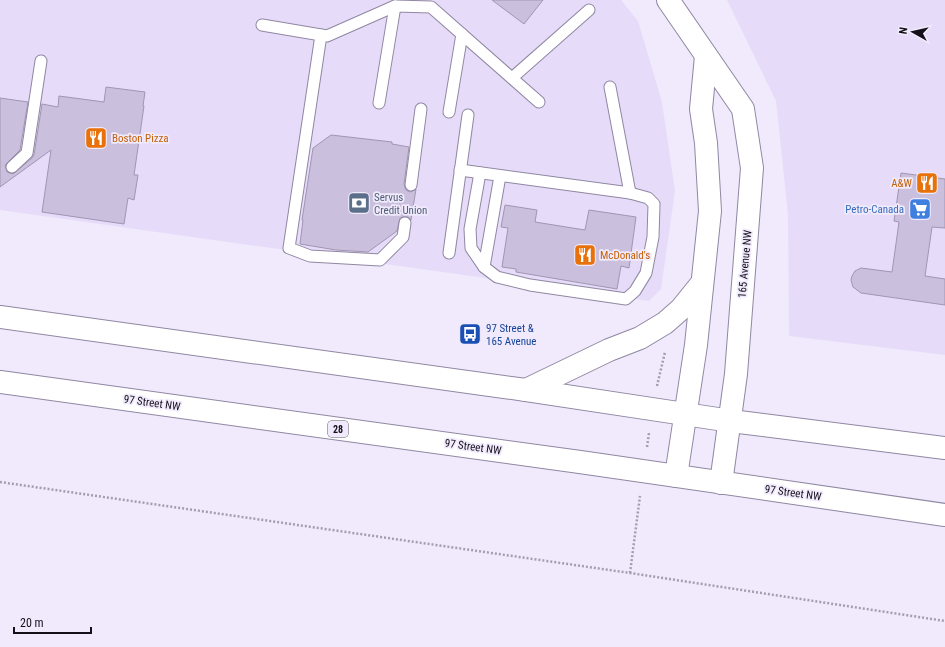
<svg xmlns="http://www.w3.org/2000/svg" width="945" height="647" viewBox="0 0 945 647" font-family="'Roboto Condensed',sans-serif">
	<rect width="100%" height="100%" fill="#f0eafc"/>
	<g fill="#e6dcf9">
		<path d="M0,0H621L638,21L662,102L675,191L661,289L649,301L0,210Z"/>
		<path d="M727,0H945V355L789,336L788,215L776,101Z"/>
	</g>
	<g fill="#cac0dd" stroke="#a096b2">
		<path d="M492,0H543L524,24Z"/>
		<path d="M106,87L145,92L143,106H144L134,175H138L134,200L128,198L124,224L42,212L51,150L0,187V98L28,102L20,150L5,165L7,172L13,174L32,158L34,155L42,104L58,107L59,96L104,102Z"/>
		<path d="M331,135L392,142V144L409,147L404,184L406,190L410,192L416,189L411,220L406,216L400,218L397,231L368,252L336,250L300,244L303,220H302L313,148Z"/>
		<path d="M901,173L945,179V228L932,227L925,276L945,279V305L861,293L853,287L851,280L852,276L855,271L861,268L892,272L899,222L894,221Z"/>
		<path d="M505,205L537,210L535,222L585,230L589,210L636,217L629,268L621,266L617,289L516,272V269L502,267L508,228L501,227Z"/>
	</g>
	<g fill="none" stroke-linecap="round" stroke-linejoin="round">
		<g stroke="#9087a2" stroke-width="13">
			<g id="service">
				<path d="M262,25L327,36L395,6L431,7L539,102"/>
				<path d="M321,35L289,248L310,256L380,260L403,237L405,223"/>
				<path d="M512,78L589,10"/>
				<path d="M379,103L395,6"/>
				<path d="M449,112L462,34"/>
				<path d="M12,167L27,153L41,61"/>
				<path d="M460,170L630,193L610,87"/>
				<path d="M480,173L470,229L471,248L484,267"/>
				<path d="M500,176L484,267L497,277L530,285L626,299L635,291L646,273L653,237L654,204L648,198L630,193"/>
				<path d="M411,185L421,109"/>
				<path d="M449,253L468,115"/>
			</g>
		</g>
		<g stroke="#9087a2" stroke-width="24">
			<g id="tertiary">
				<path d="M668,0L743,109L752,168L736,374L721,483"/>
				<path d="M676,476L696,345L710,211L706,143L701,109L706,56"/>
			</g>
		</g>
		<g stroke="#9087a2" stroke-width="24">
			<g id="primary">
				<path d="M0,317L526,390L731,421L945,448"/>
				<path d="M0,382L580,462L945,515"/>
				<path d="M526,390L609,350L640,338L665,323L681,309L702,283"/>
			</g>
		</g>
		<g stroke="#a39ead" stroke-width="2.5" stroke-dasharray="2 2" stroke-linecap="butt">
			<path d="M657,386L665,352"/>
			<path d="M647,447L649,433"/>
			<path d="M0,482L630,573L945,621"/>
			<path d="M630,573L640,496"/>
		</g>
		<use href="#service" stroke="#fff" stroke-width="11"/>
		<use href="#tertiary" stroke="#fff" stroke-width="22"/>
		<use href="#primary" stroke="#fff" stroke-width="22"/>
	</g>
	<defs>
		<g id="restaurant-square" transform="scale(1.15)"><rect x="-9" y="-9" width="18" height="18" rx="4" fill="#e8710a" stroke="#f0eafc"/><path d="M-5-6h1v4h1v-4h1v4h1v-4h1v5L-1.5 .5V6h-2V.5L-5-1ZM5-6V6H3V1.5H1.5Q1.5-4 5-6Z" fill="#fff"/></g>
		<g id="bank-square" transform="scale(1.15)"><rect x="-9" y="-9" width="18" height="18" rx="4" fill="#5c6f8a" stroke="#f0eafc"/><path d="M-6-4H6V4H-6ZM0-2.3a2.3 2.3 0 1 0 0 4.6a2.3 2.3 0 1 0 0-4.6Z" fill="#fff"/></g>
		<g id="supermarket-square" transform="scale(1.15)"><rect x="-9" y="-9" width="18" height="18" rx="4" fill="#3f7fe0" stroke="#f0eafc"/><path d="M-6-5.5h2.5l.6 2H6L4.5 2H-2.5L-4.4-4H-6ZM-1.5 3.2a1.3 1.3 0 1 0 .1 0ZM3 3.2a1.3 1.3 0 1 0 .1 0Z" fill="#fff"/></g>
		<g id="bus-square" transform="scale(1.15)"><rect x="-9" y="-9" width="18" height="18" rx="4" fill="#1a4fb4" stroke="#f0eafc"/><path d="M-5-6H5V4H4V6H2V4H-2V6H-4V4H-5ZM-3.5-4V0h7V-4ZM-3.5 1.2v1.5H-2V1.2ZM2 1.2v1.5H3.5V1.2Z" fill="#fff"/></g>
	</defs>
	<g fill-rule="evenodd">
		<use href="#restaurant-square" x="96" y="138"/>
		<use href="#restaurant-square" x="927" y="183"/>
		<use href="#bank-square" x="359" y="203"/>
		<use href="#supermarket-square" x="920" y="209"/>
		<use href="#restaurant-square" x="585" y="255"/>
		<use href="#bus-square" x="470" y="334"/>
	</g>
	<g text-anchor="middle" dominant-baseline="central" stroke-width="3.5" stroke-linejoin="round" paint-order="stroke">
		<rect fill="#f0eafc" stroke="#56515e" stroke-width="1" x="328" y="421" width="20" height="16" rx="3"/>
		<g font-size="10" font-weight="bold" fill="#14101a">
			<text x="338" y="429">28</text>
		</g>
		<g font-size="11" fill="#c56008" stroke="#f0eafc" text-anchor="start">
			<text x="112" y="138">Boston Pizza</text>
			<text x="912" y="183" text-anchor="end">A&amp;W</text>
			<text x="600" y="255">McDonald's</text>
		</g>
		<g font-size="11" fill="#4e5e75" stroke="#f0eafc" text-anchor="start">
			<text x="374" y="197">Servus<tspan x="374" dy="13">Credit Union</tspan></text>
		</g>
		<g font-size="11" fill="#366cbe" stroke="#f0eafc" text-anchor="end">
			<text x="904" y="209">Petro-Canada</text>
		</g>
		<g font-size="11" fill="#14101a" stroke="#f0eafc">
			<text transform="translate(745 264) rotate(-85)">165 Avenue NW</text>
			<text transform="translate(152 403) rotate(8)">97 Street NW</text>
			<text transform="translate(473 447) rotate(8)">97 Street NW</text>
			<text transform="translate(793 493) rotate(8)">97 Street NW</text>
		</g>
		<g font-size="11" fill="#164399" stroke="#f0eafc" text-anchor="start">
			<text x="486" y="328">97 Street &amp;<tspan x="486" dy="13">165 Avenue</tspan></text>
		</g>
	</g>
	<g transform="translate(913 32) rotate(278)" stroke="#f0eafc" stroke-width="3" paint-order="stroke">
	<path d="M0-3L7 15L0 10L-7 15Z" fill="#14101a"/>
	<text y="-6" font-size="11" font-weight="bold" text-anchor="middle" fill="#14101a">N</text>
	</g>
	<path d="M14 627v6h77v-6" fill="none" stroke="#14101a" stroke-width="2"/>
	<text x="20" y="627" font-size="12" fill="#14101a" stroke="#f0eafc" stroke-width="3" paint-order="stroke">20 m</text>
</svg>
